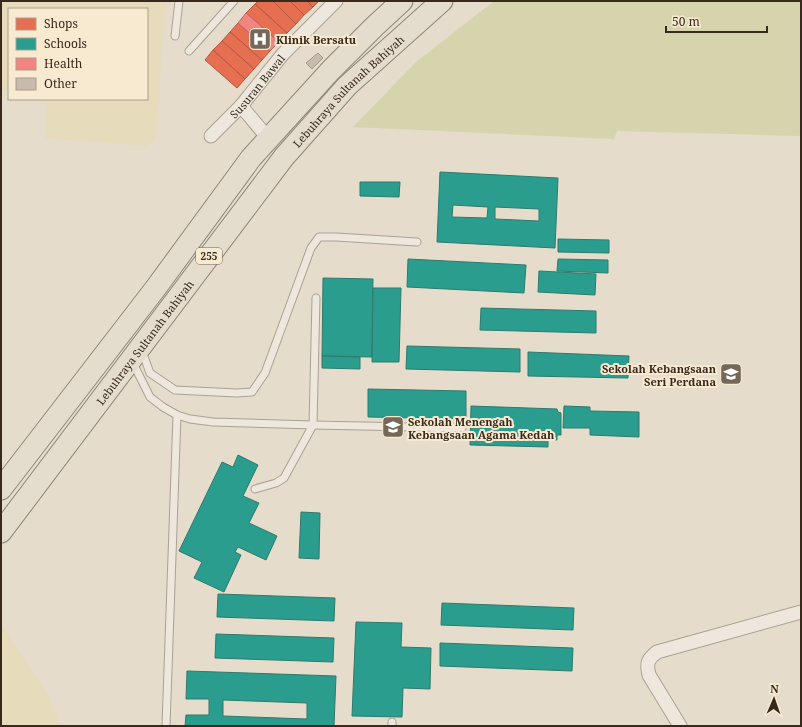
<svg xmlns="http://www.w3.org/2000/svg" width="802" height="727" viewBox="0 0 802 727" font-family="'Noto Serif',serif">
	<rect width="100%" height="100%" fill="#e5dccb"/>
	<g fill="#e6dbba">
		<path d="M1,1H166L155,140L145,146L45,138L47,99H147V9H9V90L1,89Z"/>
		<path d="M1,625L48,694L60,726H1Z"/>
	</g>
	<path fill="#d6d4ad" d="M494,1H801V136L617,131L614,139L353,127L416,62Z"/>
	<g fill="#e76f51" stroke="#b25a41">
		<path d="M258,1H273L296,24L287,33L255,4Z"/>
		<path d="M273,1H290L304,15L296,24Z"/>
		<path d="M290,1H307L313,7L304,15Z"/>
		<path d="M307,1H319L313,7Z"/>
		<path d="M255,4L287,33L279,42L246,13Z"/>
		<path d="M238,23L270,51L262,60L230,32Z"/>
		<path d="M230,32L262,60L254,69L222,41Z"/>
		<path d="M222,41L254,69L245,79L213,50Z"/>
		<path d="M213,50L245,79L237,88L205,60Z"/>
	</g>
	<g fill="#2a9d8f" stroke="#2e7a6c" fill-rule="evenodd">
		<path d="M440,172L558,178L555,248L437,242ZM453,205L488,207L487,218L452,217ZM495,207L539,209V221L495,219Z"/>
		<path d="M360,182H400L399,197L360,196Z"/>
		<path d="M558,239L609,240V253L558,252Z"/>
		<path d="M408,259L526,265L524,293L407,287Z"/>
		<path d="M558,259L608,260V273L557,271Z"/>
		<path d="M539,271L596,274L595,295L538,292Z"/>
		<path d="M323,278L373,279L372,357L322,356Z"/>
		<path d="M373,288H401L399,362H372Z"/>
		<path d="M481,308L596,311V333L480,330Z"/>
		<path d="M407,346L520,349V372L406,369Z"/>
		<path d="M528,352L629,356L628,378L528,376Z"/>
		<path d="M322,356L360,357V369L322,368Z"/>
		<path d="M368,389L466,391V419L368,417Z"/>
		<path d="M471,406L557,409L558,412L561,413V435H557V440H548V447L470,445Z"/>
		<path d="M564,406L590,407V411L639,412V437L590,435V428H563Z"/>
		<path d="M238,455L258,465L243,496L259,503L249,523L277,536L266,560L238,547L235,552L241,555L224,592L194,578L202,562L179,551L222,462L233,467Z"/>
		<path d="M301,512L320,513L319,559L299,558Z"/>
		<path d="M218,594L335,598L334,621L217,617Z"/>
		<path d="M442,603L574,608L573,630L441,625Z"/>
		<path d="M356,622L402,623L401,647L431,648L430,689L403,688L402,717L352,716Z"/>
		<path d="M216,634L334,638L333,662L215,658Z"/>
		<path d="M440,643L573,648L572,671L440,666Z"/>
		<path d="M187,671L336,676L334,726H185L186,715H209V699H186ZM223,700L307,703V719L223,716Z"/>
	</g>
	<path fill="#f28482" stroke="#ba6963" d="M246,13L279,42L270,51L238,23Z"/>
	<path fill="#c8baac" stroke="#a5978a" d="M318,53L323,58L312,69L306,63Z"/>
	<g fill="none" stroke-linecap="round" stroke-linejoin="round">
		<g stroke="#aaa195" stroke-width="9">
			<g id="lane">
				<path d="M175,36L179,1"/>
				<path d="M189,51L234,1"/>
				<path d="M142,351L150,373L175,390L237,393L252,392L265,373L311,248L319,237H336L417,242"/>
				<path d="M132,361L150,397L163,407L177,415L190,419L213,422L313,425L462,428"/>
				<path d="M255,489L276,483L284,478L313,425L316,298"/>
				<path d="M166,726L177,415"/>
				<path d="M392,726V722"/>
			</g>
		</g>
		<g stroke="#aaa195" stroke-width="15">
			<g id="street">
				<path d="M241,106L268,138"/>
				<path id="s1" d="M211,136L241,106L283,54L336,1"/>
				<path d="M680,726L649,675C646,663 648,659 657,652L801,612"/>
			</g>
		</g>
		<g stroke="#8f867b" stroke-width="23">
			<g id="primary">
				<path d="M1,489L155,289L251,158L331,70L375,26L402,1"/>
				<path id="s2" d="M1,532L284,157L347,86L442,1"/>
			</g>
		</g>
		<use href="#lane" stroke="#ede7dd" stroke-width="7"/>
		<use href="#street" stroke="#ede7dd" stroke-width="13"/>
		<use href="#primary" stroke="#e4ddce" stroke-width="21"/>
	</g>
	<defs>
		<g id="hospital-square" transform="scale(1.15)"><rect x="-9" y="-9" width="18" height="18" rx="4" fill="#756859" stroke="#f7ead0"/><path d="M-5-5h3v3.5h4V-5h3V5h-3V1.5h-4V5h-3Z" fill="#fff"/></g>
		<g id="school-square" transform="scale(1.15)"><rect x="-9" y="-9" width="18" height="18" rx="4" fill="#756859" stroke="#f7ead0"/><path d="M0-5L7-2L0 1L-7-2ZM-4 1L0 2.5L4 1V4Q0 6-4 4Z" fill="#fff"/></g>
	</defs>
	<g fill-rule="evenodd">
		<use href="#hospital-square" x="260" y="39"/>
		<use href="#school-square" x="731" y="374"/>
		<use href="#school-square" x="393" y="427"/>
	</g>
	<g text-anchor="middle" dominant-baseline="central" stroke-width="4" stroke-linejoin="round" paint-order="stroke">
		<rect fill="#f7ead0" stroke="#716352" stroke-width="1" x="196" y="248" width="26" height="16" rx="3"/>
		<g font-size="10" font-weight="bold" fill="#38291c">
			<text x="209" y="256">255</text>
		</g>
		<g font-size="11" font-weight="bold" fill="#38291c" stroke="#f7ead0" text-anchor="start">
			<text x="276" y="39">Klinik Bersatu</text>
			<text x="716" y="368" text-anchor="end">Sekolah Kebangsaan<tspan x="716" dy="13">Seri Perdana</tspan></text>
			<text x="408" y="421">Sekolah Menengah<tspan x="408" dy="13">Kebangsaan Agama Kedah</tspan></text>
		</g>
		<g font-size="11" fill="#38291c" stroke="#f7ead0">
			<text stroke="none"><textPath href="#s1" startOffset="68">Susuran Bawal</textPath></text>
			<text stroke="none"><textPath href="#s2" startOffset="562">Lebuhraya Sultanah Bahiyah</textPath></text>
			<text stroke="none"><textPath href="#s2" startOffset="238">Lebuhraya Sultanah Bahiyah</textPath></text>
		</g>
	</g>
	<rect width="802" height="727" fill="none" stroke="#38291c" stroke-width="4"/>
	<rect x="8" y="8" width="140" height="92" fill="#f7ead0" stroke="#ab9d88"/>
	<rect x="16" y="18" width="20" height="12" fill="#e76f51" stroke="#ab9d88"/>
	<text x="44" y="28" font-size="12" fill="#38291c">Shops</text>
	<rect x="16" y="38" width="20" height="12" fill="#2a9d8f" stroke="#ab9d88"/>
	<text x="44" y="48" font-size="12" fill="#38291c">Schools</text>
	<rect x="16" y="58" width="20" height="12" fill="#f28482" stroke="#ab9d88"/>
	<text x="44" y="68" font-size="12" fill="#38291c">Health</text>
	<rect x="16" y="78" width="20" height="12" fill="#c8baac" stroke="#ab9d88"/>
	<text x="44" y="88" font-size="12" fill="#38291c">Other</text>
	<g transform="translate(774 699) rotate(2)" stroke="#f7ead0" stroke-width="3" paint-order="stroke">
	<path d="M0-3L7 15L0 10L-7 15Z" fill="#38291c"/>
	<text y="-6" font-size="11" font-weight="bold" text-anchor="middle" fill="#38291c">N</text>
	</g>
	<path d="M666 26v6h101v-6" fill="none" stroke="#38291c" stroke-width="2"/>
	<text x="672" y="26" font-size="12" fill="#38291c" stroke="#f7ead0" stroke-width="3" paint-order="stroke">50 m</text>
</svg>
